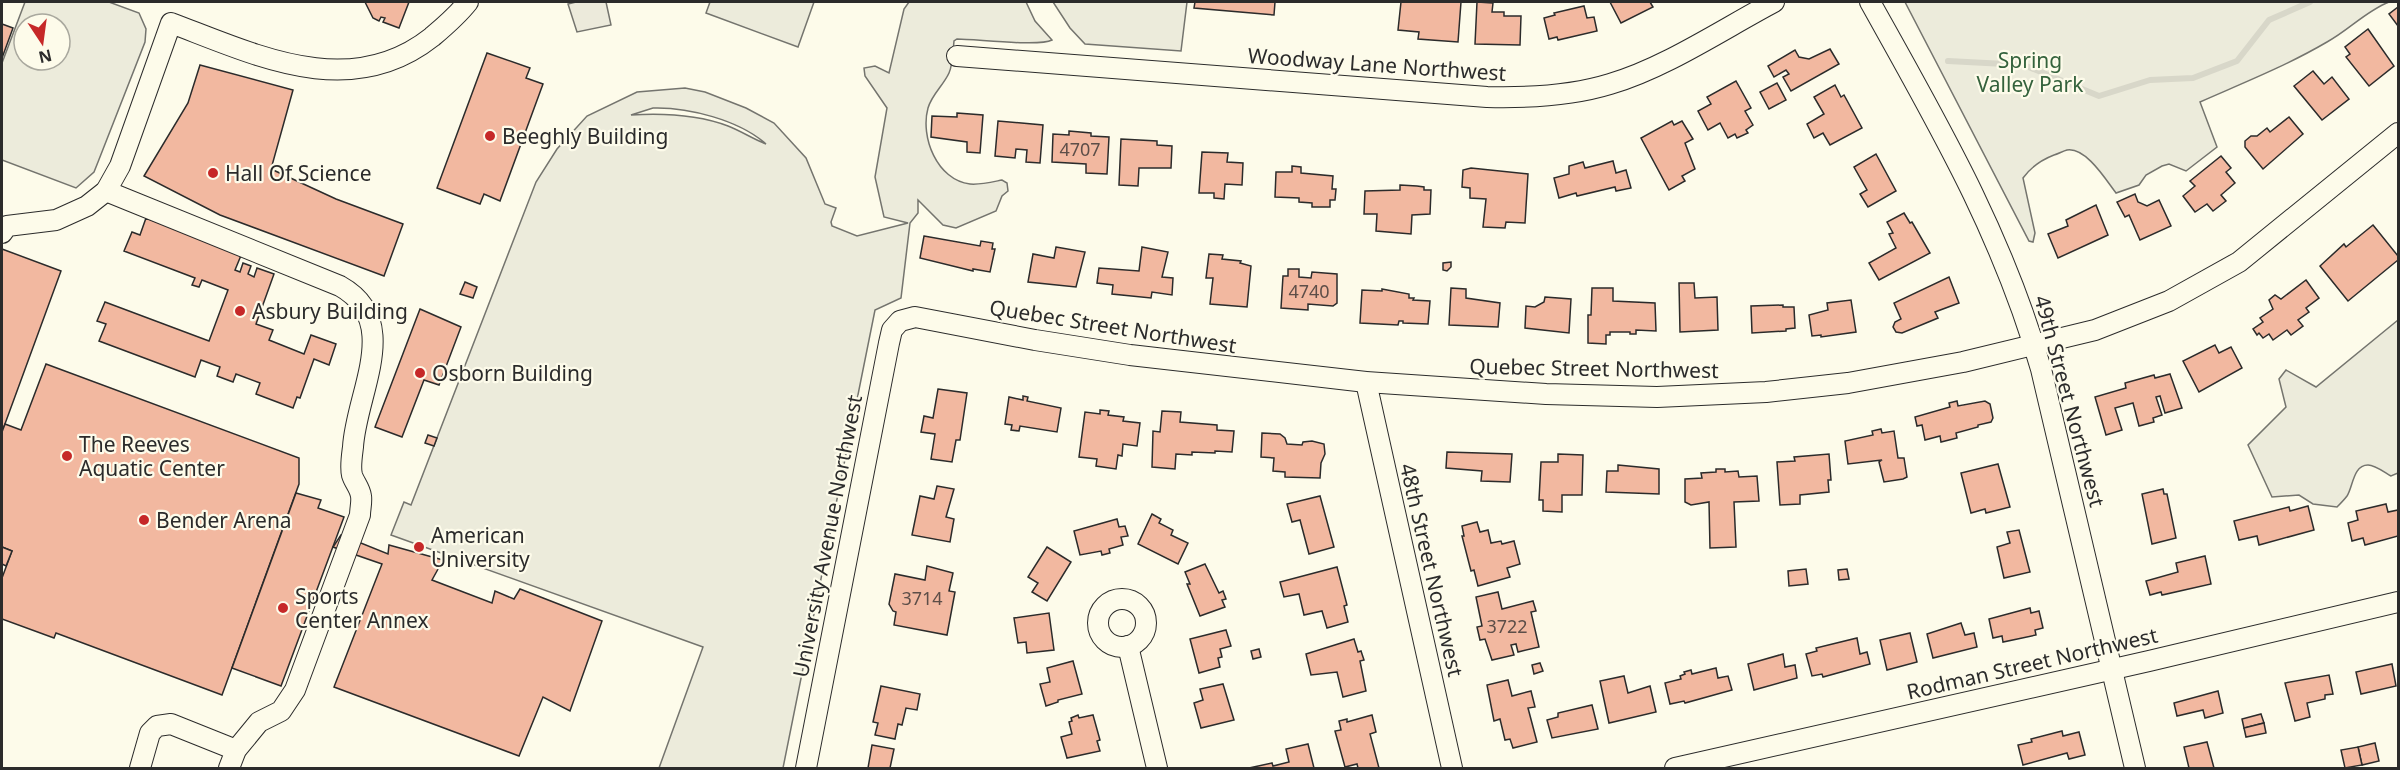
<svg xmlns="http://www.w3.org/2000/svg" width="2400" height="770" viewBox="0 0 2400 770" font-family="'Noto Sans',sans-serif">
	<rect width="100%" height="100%" fill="#fdfbea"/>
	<g fill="#ecebdb" stroke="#74746e" stroke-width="1.5" fill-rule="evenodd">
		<path d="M25,2H109L139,13L146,29L145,42L98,162L94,172L76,188L2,160V63ZM24,24H60V60H24Z"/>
		<path d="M710,2H814L798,47L706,13Z"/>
		<path d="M909,2H1026L1035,21L1052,40C1039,47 976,39 957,39L954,41C953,51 953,64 949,73C943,86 932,94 928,108C920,137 937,180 970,184C980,185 992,182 1002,180L1007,183L1008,191L1002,196L996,211L956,228L943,225L918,200V213L910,223L901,298L875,310L783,768H659L703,647L391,535L404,502L411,505L536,182L557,149L587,116L637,92L685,88L705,92L746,108L774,123L806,158L825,204L836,208L831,222L832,226L857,236L908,223L884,217L875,177L887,108L865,76L864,68L875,66L889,73L904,9ZM653,108C688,107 739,120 766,144C753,139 741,131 728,126C696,114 663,113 631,115Z"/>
		<path d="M1053,2H1187L1181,51L1085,44L1070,28Z"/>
		<path d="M1905,2H2389C2366,11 2349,30 2327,42C2286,66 2243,83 2200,102L2217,147L2186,171L2169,164L2162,166L2146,175L2139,185L2116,193C2106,180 2086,147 2067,150C2063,151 2058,154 2054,155C2041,160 2031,167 2023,178L2035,233L2033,242L2029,241Z"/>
		<path d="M2398,320V473L2391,476C2384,472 2375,465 2368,465C2353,465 2353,487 2347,496C2344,500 2340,504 2337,507L2313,504L2299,495L2272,497L2248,445L2286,407L2279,379L2286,370L2316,387Z"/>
	</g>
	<path fill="#eceadb" stroke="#74746e" stroke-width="1.5" d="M576,2H606L611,25L577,32L568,4Z"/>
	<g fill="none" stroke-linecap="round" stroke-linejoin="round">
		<path stroke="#d8d7c9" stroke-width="6" d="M1948,61L2024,65L2099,96L2150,80L2193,78L2237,61L2269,20L2310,2"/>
	</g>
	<g fill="#f2b8a0" stroke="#2b2b2b" stroke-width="1.5">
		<path d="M365,2H409L399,28L383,22L385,18L381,17L379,21L373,18Z"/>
		<path d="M1195,2H1275L1274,15L1194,8Z"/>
		<path d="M1401,2H1461L1458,42L1418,39L1419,32L1398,30Z"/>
		<path d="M1477,2L1493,3L1492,12H1504V16H1521L1520,45L1475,44Z"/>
		<path d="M1610,2H1650L1653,7L1621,23Z"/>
		<path d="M1584,6L1587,18L1594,17L1597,31L1558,40L1557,37L1549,39L1544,18L1555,15L1554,13Z"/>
		<path d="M2398,7V26L2389,14Z"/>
		<path d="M2,24L13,28L2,58Z"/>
		<path d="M2368,29L2394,66L2369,86L2346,57L2350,54L2345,47Z"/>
		<path d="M1830,49L1839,64L1791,91L1783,77L1789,74L1786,70L1774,77L1768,66L1795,50L1799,57L1809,59Z"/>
		<path d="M487,53L530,68L526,78L543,84L500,201L484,194L480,204L437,188Z"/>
		<path d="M200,65L293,90L271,169L336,199L403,224L384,276L220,215L144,176L188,103Z"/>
		<path d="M2313,71L2324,84L2332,77L2349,99L2322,120L2294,86Z"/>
		<path d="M1736,81L1751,108L1745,111L1753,125L1746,130L1748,133L1737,138L1735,134L1728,138L1720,123L1708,130L1698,111L1711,104L1707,97Z"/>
		<path d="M1777,83L1786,100L1769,109L1760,92Z"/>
		<path d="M1835,85L1841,97L1844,95L1862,128L1830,145L1823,133L1814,138L1807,124L1824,114L1814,97Z"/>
		<path d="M957,113L983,115L980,153L967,152V142L931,137L932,116L957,117Z"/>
		<path d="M2289,117L2303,134L2263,169L2245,147V141L2251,136H2257L2267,128L2270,132Z"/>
		<path d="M998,121L1043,125L1040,163L1026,162L1027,150L1016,149L1015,158L995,156Z"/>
		<path d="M1672,121L1674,125L1682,121L1693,139L1685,143L1695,169L1682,176L1685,181L1669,190L1641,138Z"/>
		<path d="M1069,131L1091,133V136L1109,137L1107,174L1086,173V164L1052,162L1053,134L1069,135Z"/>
		<path d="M1121,139L1157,141V145L1172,146L1171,168H1139L1138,186L1119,185Z"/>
		<path d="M1202,152L1228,153L1227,162L1243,163L1242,185L1225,184L1224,199L1214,198V193H1199Z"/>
		<path d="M1876,154L1896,191L1868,207L1860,194L1867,190L1854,167Z"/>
		<path d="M2221,156L2231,168L2226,172L2235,183L2221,195L2226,201L2213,211L2207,204L2195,212L2183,196L2195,186L2190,181Z"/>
		<path d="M1613,161L1616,173L1626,170L1631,188L1616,191L1615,187L1577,196L1576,193L1559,198L1554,178L1569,174V166L1583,162L1585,168Z"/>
		<path d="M1292,166L1301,167V173L1333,176L1332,189H1336L1335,200H1330V207H1312V203L1299,202V198L1275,197L1276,172H1292Z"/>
		<path d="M1471,168L1528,174L1525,223L1506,222L1505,228L1483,227L1486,199L1470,198V188L1462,187L1463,170Z"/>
		<path d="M1400,185L1417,186L1424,187V190H1431L1430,214L1412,215L1411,234L1376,231L1377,214H1364L1365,191L1400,190Z"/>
		<path d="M2135,194L2138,202L2147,206L2159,200L2171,226L2140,240L2129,215L2125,217L2117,202Z"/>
		<path d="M2096,205L2108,235L2058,258L2048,234L2068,226L2066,220Z"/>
		<path d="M1904,213L1910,223L1912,222L1930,253L1879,280L1869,263L1896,248L1889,234L1893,233L1887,222Z"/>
		<path d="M146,218L242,253L235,270L240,272L243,263L251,266L248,274L254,277L257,268L274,274L256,324L273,330L269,340L304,354L311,335L336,344L329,365L314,359L300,398L297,397L293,408L256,394L260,383L236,374L233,382L217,376L220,367L201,360L195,377L99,341L106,324L97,321L105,302L209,341L228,290L202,280L199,287L192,285L195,278L124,251L132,232L140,235Z"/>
		<path d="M2373,225L2398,256V260L2348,301L2320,266L2344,244L2346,247Z"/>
		<path d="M924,236L980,246L981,241L993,243L992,249H995L990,272L973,269V271L920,258Z"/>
		<path d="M1056,247L1085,252L1076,287L1028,282L1033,254L1054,258Z"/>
		<path d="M1142,247L1168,252L1162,277L1173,278L1172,295L1152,292L1151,298L1112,294L1113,285L1097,283L1099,268L1139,271Z"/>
		<path d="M2,249L61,271L2,432Z"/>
		<path d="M1209,254L1223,255L1222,259L1241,261L1240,263L1251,266L1247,307L1210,304L1213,278H1206Z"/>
		<path d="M1451,262V267L1447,271L1443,270V263Z"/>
		<path d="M1288,269H1299V277L1311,278L1312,272L1337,274V303L1333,306L1308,304V310L1281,308L1283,276H1288Z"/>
		<path d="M1949,277L1959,303L1935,312L1938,318L1902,333L1896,332L1893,327L1895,322L1901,319L1894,303Z"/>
		<path d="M2306,280L2319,298L2306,308L2309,312L2298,320L2303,326L2291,335L2287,330L2273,340L2269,334L2263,338L2259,333L2257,335L2253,329L2263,322L2260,318L2273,309L2269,300L2275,295L2281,299Z"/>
		<path d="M465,282L477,287L473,298L460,294Z"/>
		<path d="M1679,283H1694L1695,298L1717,297L1718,330L1680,332Z"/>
		<path d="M1451,288L1466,289V298L1500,303L1498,327L1449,325Z"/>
		<path d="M1592,288H1613V301L1655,303L1656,331L1636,330V334H1630V332H1610V335H1606V344L1588,343V315H1591Z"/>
		<path d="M1382,289L1409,294V298H1414L1413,300L1430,301L1428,324L1403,323V321H1399L1398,325L1360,323L1362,290L1382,291Z"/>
		<path d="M1545,297L1571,299L1569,333L1525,328L1526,306L1535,307L1544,302Z"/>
		<path d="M1851,300L1856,332L1821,337V335L1812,336L1809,315L1828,310L1827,303Z"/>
		<path d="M1783,305V307H1794L1795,328L1786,329V331L1752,333L1751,306Z"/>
		<path d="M420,309L461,327L439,385L424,380L402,437L375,427Z"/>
		<path d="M2215,345L2219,353L2231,347L2242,368L2199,392L2183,361Z"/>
		<path d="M46,364L299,458V484L222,695L56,633L54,638L2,619V578L12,551L2,547V432L5,424L21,430Z"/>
		<path d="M2170,374L2182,408L2165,413L2160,396L2156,397L2162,415L2153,418L2154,422L2139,426L2133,403L2115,408L2122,430L2106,435L2095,397L2126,388L2125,383L2154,375L2155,378Z"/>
		<path d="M938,389L967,393L960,440H956L952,462L931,459L935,434L921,432L924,416L933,418Z"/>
		<path d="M1023,396L1028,397L1027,401L1061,408L1057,432L1020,426L1019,431L1011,430L1012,425L1005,424L1009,397L1023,400Z"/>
		<path d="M1957,401L1958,406L1985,401L1990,404L1993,418L1991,422L1978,425V427L1956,433L1957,438L1941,442L1940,436L1925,440L1922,425L1917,426L1915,417L1950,407L1949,403Z"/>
		<path d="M1100,410L1109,411L1108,415L1124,417L1123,421L1140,423L1137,446L1123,444L1122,456L1118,455L1116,469L1096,466L1097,459L1079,457L1085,412L1100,414Z"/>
		<path d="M1162,411L1181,412L1180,422L1217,425V430L1234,431L1232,452L1215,451V453L1192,452V455L1176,454L1175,469L1152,467L1153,431L1160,432Z"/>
		<path d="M1881,429L1882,433L1894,431L1898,458H1904L1907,477L1903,479L1884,482L1879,462L1882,460L1848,464L1845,441L1873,435L1872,431Z"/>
		<path d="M1262,433L1280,434L1285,438L1287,444L1302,445L1303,442L1312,441L1324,444L1325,454L1321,463L1320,478L1285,477V472L1273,471L1274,458L1261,457Z"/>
		<path d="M428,435L437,438L434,446L425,443Z"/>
		<path d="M1447,452L1512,454L1510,482L1481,481L1482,471L1446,468Z"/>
		<path d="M1558,454L1583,455L1582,495H1562V512L1543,511V500H1539L1541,462H1558Z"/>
		<path d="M1829,454L1831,480H1828L1829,492L1800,495V504L1780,505L1777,462L1795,461L1794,457Z"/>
		<path d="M1998,464L2010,507L1986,513L1985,509L1971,513L1961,473Z"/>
		<path d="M1618,465L1659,469V494L1606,492L1607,471H1618Z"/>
		<path d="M1716,469H1725V472L1738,471L1739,477L1757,476L1759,501L1734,502L1736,547L1710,548L1709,502L1691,505L1685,502V479L1702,478L1701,473L1716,472Z"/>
		<path d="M937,486L954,489L946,517L954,519L950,542L912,535L920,496L934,499Z"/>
		<path d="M2163,489L2164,494H2167L2176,538L2152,544L2142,494Z"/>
		<path d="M296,493L321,500L318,508L344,517L281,686L232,668Z"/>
		<path d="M1320,496L1334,547L1309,554L1300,520L1292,522L1287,504Z"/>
		<path d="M2386,504L2388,512L2398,510V536L2365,545L2363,538L2352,541L2348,523L2358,520L2356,511Z"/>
		<path d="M2308,506L2314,530L2259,545L2257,536L2239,540L2234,521L2289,507L2290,511Z"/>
		<path d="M1152,514L1161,519L1159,523L1173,530L1171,535L1188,543L1178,564L1138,544Z"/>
		<path d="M1117,519L1119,527L1125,526L1128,536L1121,537L1123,545L1109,549L1110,553L1102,555L1101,551L1080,555L1074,531Z"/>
		<path d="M1477,522L1480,532L1488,530L1491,543L1501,541L1502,544L1514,541L1520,564L1507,568L1510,577L1478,586L1474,570L1471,571L1462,536H1464L1462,526Z"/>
		<path d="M2019,530L2030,572L2004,578L1997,547L2010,543L2007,532Z"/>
		<path d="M341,535L388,554L389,545L443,560L432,580L492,603L495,591L514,599L520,589L602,621L570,711L543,697L519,756L334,687L382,564L333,547Z"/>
		<path d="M2,547L12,551L6,566L2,564Z"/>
		<path d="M1047,547L1071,562L1047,601L1032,592L1038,583L1028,577Z"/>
		<path d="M2205,556L2211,584L2162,595L2161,592L2150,595L2146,581L2178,572L2176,563Z"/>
		<path d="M1205,564L1219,593L1223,591L1226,599L1222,600L1225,607L1200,616L1187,584H1190L1185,572Z"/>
		<path d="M927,566L953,573L949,591L955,592L947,635L894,625L896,612L893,611L889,604L895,574L925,580Z"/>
		<path d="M1337,567L1347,605L1344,606L1348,622L1327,628L1322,611L1304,615L1299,594L1284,597L1280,582Z"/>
		<path d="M1806,569L1808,584L1789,586L1788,571Z"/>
		<path d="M1847,569L1849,579L1839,580L1838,570Z"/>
		<path d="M1498,592L1502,609L1533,601L1536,611L1531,612L1539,647L1518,652L1516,644L1511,645L1514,655L1492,660L1485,639L1480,640L1477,627L1482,626L1476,597Z"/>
		<path d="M2030,608L2031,613L2039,611L2043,628L2035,630L2036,635L2003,642L2002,636L1993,638L1989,619Z"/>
		<path d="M1049,613L1054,650L1027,653L1026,642L1018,643L1014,618Z"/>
		<path d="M1961,623L1965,635L1974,633L1977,647L1933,658L1927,634Z"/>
		<path d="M1226,630L1231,646L1220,649L1222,657L1218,658L1220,667L1199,673L1190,639Z"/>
		<path d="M1910,633L1917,662L1887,670L1880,640Z"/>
		<path d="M1857,638L1860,654L1867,652L1870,664L1823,677L1822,674L1812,676L1806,654L1817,651L1816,648Z"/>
		<path d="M1354,639L1358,652L1361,651L1364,660L1360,661L1366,691L1343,697L1337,672L1311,675L1306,654Z"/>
		<path d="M1259,649L1261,657L1253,659L1251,651Z"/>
		<path d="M1783,654L1785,667L1795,665L1797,678L1754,690L1748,664Z"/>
		<path d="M1073,661L1082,694L1058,700V702L1046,706L1040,684L1050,682L1047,668Z"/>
		<path d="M1540,663L1543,671L1534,674L1532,665Z"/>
		<path d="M2392,664L2396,686L2361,694L2356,672Z"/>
		<path d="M1716,668L1718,678L1728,676L1732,690L1685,703L1684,701L1670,704L1665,683L1681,679L1680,676L1685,674L1684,672L1691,670L1692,674Z"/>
		<path d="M2329,675L2333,694L2325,695V699L2307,703L2310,717L2295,721L2285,683Z"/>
		<path d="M1624,676L1628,693L1650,686L1656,712L1609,723L1600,681Z"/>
		<path d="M1508,680L1512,696L1531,691L1535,707L1528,708L1537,742L1513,748L1510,739L1505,740L1500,719L1494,721L1487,685Z"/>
		<path d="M1223,684L1234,720L1201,728L1194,703L1203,700L1200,689Z"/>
		<path d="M881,686L920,694L917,710L906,708L902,725L898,724L895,739L875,735L878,723L873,722Z"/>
		<path d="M2218,691L2223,713L2205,718L2203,710L2177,716L2174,703Z"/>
		<path d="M1592,705L1598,729L1552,738L1547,720L1558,717V713Z"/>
		<path d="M2261,714L2264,723L2244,728L2242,719Z"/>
		<path d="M1078,715L1079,718L1093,715L1100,740L1097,741L1100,751L1067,758L1061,737L1072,734L1069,722L1072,721L1071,718Z"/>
		<path d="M1372,715L1376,732L1370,734L1379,768H1358L1357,764L1345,767L1335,731L1341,730L1339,721L1347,719V722Z"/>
		<path d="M2264,723L2266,733L2246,737L2244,728Z"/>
		<path d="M2062,731L2063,736L2079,732L2085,755L2069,759L2067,753L2023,765L2018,745L2032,742L2031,739Z"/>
		<path d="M2207,742L2214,768H2189L2184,747Z"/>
		<path d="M2375,743L2379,761L2362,765L2358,747Z"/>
		<path d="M1308,744L1314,768H1249L1272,763L1273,766L1289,762L1286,749Z"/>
		<path d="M872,745L894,749L890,768H868Z"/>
		<path d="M2358,747L2362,765L2345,768L2341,750Z"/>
	</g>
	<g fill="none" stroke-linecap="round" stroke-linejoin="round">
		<g stroke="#2b2b2b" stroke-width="22">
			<g id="minor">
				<path d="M1870,2C1938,124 2002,233 2041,369L2135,768"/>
				<path d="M957,56L1487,97C1527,98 1571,96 1610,84C1665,68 1723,29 1774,2"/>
				<path d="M106,191L340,286C403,321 356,393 353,447C352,455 350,467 352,475C354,482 360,488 361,496C362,502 360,509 360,515L295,690L281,711L259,722L236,750L229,768"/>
				<path d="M2,233L7,226L56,220L87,206L106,191L120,166L171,23C256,55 350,102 432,37C445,26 457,16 468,2"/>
				<path d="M1366,382L1452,768"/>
				<circle cx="1122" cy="623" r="24"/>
				<path d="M1128,646L1157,768"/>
				<path d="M140,768L150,733L157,726L171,724L236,750"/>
				<path d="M806,768L889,343L892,330L900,321L915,317L1035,340L1130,355L1366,382L1546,394L1657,397L1766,392L1848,383L1963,362L2095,330L2169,301L2239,262L2398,133"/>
				<path d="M1675,768L2149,661L2398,602"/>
			</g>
		</g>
		<use href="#minor" stroke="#fdfbea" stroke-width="20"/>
	</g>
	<g fill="#c62828" stroke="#fdfbea" stroke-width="2">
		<circle cx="490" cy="136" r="6"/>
		<circle cx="213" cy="173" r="6"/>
		<circle cx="240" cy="311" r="6"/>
		<circle cx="420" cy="373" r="6"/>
		<circle cx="67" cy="456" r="6"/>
		<circle cx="144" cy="520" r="6"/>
		<circle cx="419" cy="547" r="6"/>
		<circle cx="283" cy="608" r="6"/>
	</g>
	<g text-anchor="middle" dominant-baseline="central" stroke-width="4.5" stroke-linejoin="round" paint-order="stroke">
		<g font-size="18" fill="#5d4e48">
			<text x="1080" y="149">4707</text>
			<text x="1309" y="291">4740</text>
			<text x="922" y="598">3714</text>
			<text x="1507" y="626">3722</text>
		</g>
		<g font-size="21" fill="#34623c" stroke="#fdfbea">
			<text x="2030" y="60">Spring<tspan x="2030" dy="24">Valley Park</tspan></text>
		</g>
		<g font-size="21" fill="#2b2b2b" stroke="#fdfbea">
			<text transform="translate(1377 64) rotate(4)">Woodway Lane Northwest</text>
			<text transform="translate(1113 326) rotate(9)">Quebec Street Northwest</text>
			<text transform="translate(1594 368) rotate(1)">Quebec Street Northwest</text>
			<text transform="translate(2070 401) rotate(75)">49th Street Northwest</text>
			<text transform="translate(827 536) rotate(-79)">University Avenue Northwest</text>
			<text transform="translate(1432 570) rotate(77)">48th Street Northwest</text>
			<text transform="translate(2032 663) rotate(-13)">Rodman Street Northwest</text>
		</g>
		<g font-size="21" fill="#2b2b2b" stroke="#fdfbea" text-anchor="start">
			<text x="502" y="136">Beeghly Building</text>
			<text x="225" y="173">Hall Of Science</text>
			<text x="252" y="311">Asbury Building</text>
			<text x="432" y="373">Osborn Building</text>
			<text x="79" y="444">The Reeves<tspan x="79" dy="24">Aquatic Center</tspan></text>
			<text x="156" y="520">Bender Arena</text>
			<text x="431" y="535">American<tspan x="431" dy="24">University</tspan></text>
			<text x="295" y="596">Sports<tspan x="295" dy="24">Center Annex</tspan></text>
		</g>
	</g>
	<rect width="2400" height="770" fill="none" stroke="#2b2b2b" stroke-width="6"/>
	<g transform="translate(42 42) rotate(167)"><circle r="28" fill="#fdfbea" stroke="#a9a89e" stroke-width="1.5"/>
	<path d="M0-4.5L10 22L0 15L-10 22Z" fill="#c62828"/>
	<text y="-9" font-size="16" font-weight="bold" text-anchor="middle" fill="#2b2b2b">N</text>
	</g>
</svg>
